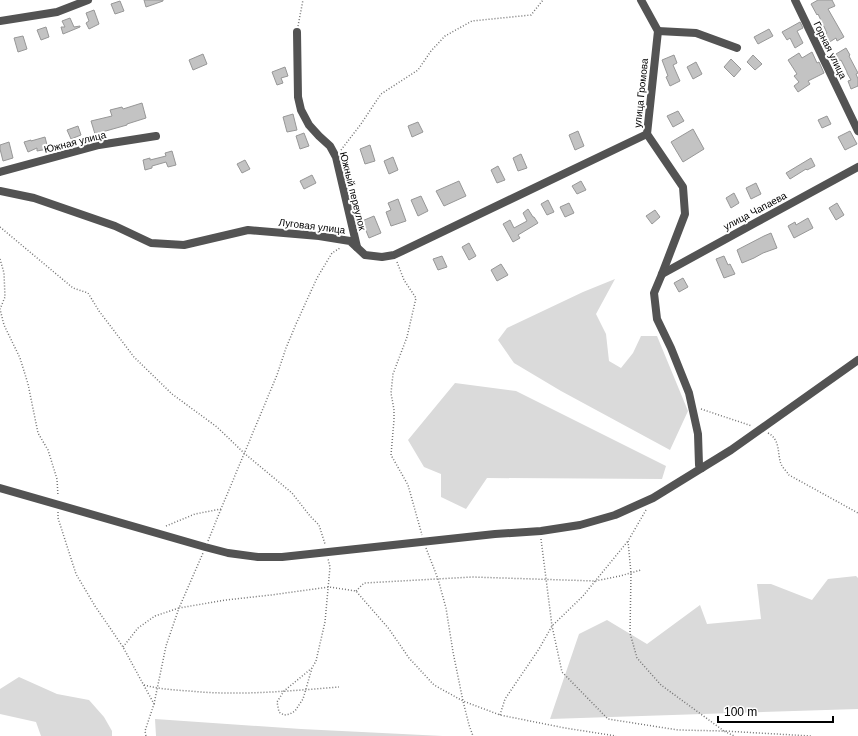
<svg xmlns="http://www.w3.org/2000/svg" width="858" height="736" viewBox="0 0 858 736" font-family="Helvetica,sans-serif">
	<rect width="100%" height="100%" fill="#fff"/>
	<g fill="#dadada">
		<path d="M615,279L596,314L606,334L609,361L621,368L633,353L641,336H657L688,411L670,450L561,391L514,363L498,340L507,328L583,292Z"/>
		<path d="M455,383L516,391L666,466L662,479L487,478L466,509L441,497V474L424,467L408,440Z"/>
		<path d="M856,576L858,578V709L550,719L579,634L607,620L647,644L700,605L707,624L761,619L757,584H771L812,600L828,579Z"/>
		<path d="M19,677L57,694L89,700L104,717L112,731V736H41L36,722L0,714V689Z"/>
		<path d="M155,719L301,729L443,736H156Z"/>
	</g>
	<g fill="#c3c3c3" stroke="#979797">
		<path d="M144,0H163V1L146,7Z"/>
		<path d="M818,0H832L835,6L828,9L844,37L837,41L836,38L828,43L824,35L827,33L818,14L817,15L811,4Z"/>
		<path d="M120,1L124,11L115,14L111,4Z"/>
		<path d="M94,10L99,24L89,29L86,23L89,21L86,13Z"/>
		<path d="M70,18L74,27L80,26V27L63,34L61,27H65L62,21Z"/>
		<path d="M800,22L803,28L797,31L803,43L795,48L790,38L787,40L782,32Z"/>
		<path d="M46,27L49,37L41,40L37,30Z"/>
		<path d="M769,29L773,36L758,44L754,37Z"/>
		<path d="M23,36L27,49L18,52L14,38Z"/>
		<path d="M846,48L850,55L849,56L858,73L856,74L858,79V86L851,89L848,81L851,80L847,73V72L841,60L839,61L836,54Z"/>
		<path d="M812,52L817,63L819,62L824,73L808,81L810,84L798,92L794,86L799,82L794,76L797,74L788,60L799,53L802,58Z"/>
		<path d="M203,54L207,64L193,70L189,60Z"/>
		<path d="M674,55L677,63L673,65L680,81L670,86L666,77L668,76L662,60Z"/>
		<path d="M753,55L762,64L755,70L747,62Z"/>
		<path d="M731,59L741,69L734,77L724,67Z"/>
		<path d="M696,62L702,74L693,79L687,67Z"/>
		<path d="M285,67L288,76L281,78L283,83L277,85L272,72Z"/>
		<path d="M142,103L146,118L127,124V125L95,134L91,121L112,116L110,110L122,107L123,109Z"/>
		<path d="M678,111L684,121L673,127L667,116Z"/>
		<path d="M293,114L297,130L287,132L283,117Z"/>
		<path d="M827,116L831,124L822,128L818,120Z"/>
		<path d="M418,122L423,132L412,137L408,126Z"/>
		<path d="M78,126L81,135L71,139L67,130Z"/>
		<path d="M693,129L704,149L683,162L671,142Z"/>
		<path d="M578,131L584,146L575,150L569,135Z"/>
		<path d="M850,131L857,144L845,150L838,137Z"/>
		<path d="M304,133L309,146L300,149L296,136Z"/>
		<path d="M45,137L48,149L37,151V148L28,152L24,142L31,140V141Z"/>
		<path d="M9,142L13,158L3,161L0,149V145Z"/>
		<path d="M370,145L375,161L365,164L360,149Z"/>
		<path d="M172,151L176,165L168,167L166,162L152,166V168L145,170L143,160L150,158V160L166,156L165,153Z"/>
		<path d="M521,154L527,168L518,171L513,158Z"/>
		<path d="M393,157L398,170L389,174L384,161Z"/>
		<path d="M811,158L815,166L807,170L806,169L790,179L786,173Z"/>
		<path d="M245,160L250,169L242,173L237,164Z"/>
		<path d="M498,166L505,180L497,183L491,170Z"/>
		<path d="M312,175L316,183L304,189L300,181Z"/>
		<path d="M459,181L466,196L444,206L436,191Z"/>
		<path d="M581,181L586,190L577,194L572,186Z"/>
		<path d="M756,183L761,194L751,199L746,188Z"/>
		<path d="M734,193L739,203L731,208L726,198Z"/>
		<path d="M421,196L428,211L418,216L411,200Z"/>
		<path d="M398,199L406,221L391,226L386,212L391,210L388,203Z"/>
		<path d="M548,200L554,212L547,215L541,204Z"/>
		<path d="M569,203L574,213L565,217L560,207Z"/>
		<path d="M837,203L844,215L836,220L829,208Z"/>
		<path d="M528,209L533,217H534L538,223L518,235L520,238L513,242L503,224L510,220L514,228L527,221L523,213Z"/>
		<path d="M655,210L660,217L652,224L646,216Z"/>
		<path d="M374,216L381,233L369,238L362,221Z"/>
		<path d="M808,218L813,228L794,238L788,226L795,222L796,225Z"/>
		<path d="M771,233L777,248L763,253L754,258L742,263L737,250L764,236Z"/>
		<path d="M469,243L476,256L469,260L462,247Z"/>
		<path d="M442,256L447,267L438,270L433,259Z"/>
		<path d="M724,256L728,265L730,264L735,274L724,278L716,259Z"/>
		<path d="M501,264L508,275L497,281L491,270Z"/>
		<path d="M683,278L688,287L679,292L674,283Z"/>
	</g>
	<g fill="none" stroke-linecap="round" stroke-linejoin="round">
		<g stroke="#757575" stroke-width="1.5" stroke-dasharray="1 2" stroke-linecap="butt">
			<path d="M298,26L303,0"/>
			<path d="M341,150L361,124L381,94L418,70L431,51L445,36L472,21L531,15L543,0"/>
			<path d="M0,227L73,288L88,293L99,311L134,357L172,394L217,427L244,453L292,493L310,516L319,525L325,544"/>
			<path d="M0,259L4,273L5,297L0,309L4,325L20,358L28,384L38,433L48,450L57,479L58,496"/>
			<path d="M397,262L404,280L416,298L407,337L393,374L391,393L394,410V420L391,455L408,485L422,535"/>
			<path d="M701,409L752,426"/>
			<path d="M768,433C781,440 777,454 781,464C783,468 787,472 789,475L858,513"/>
			<path d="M646,510L628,541L631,573L630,633L637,658L661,685L724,731L811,736"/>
			<path d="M58,512V518L76,574L95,606L123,647L154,704L145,731L146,736"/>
			<path d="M166,526L195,514L221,509L277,375L286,348L296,324L317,278L332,253L340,248"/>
			<path d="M541,539L552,626L562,672L608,719L678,730L724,731L734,736"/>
			<path d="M208,541L221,509"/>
			<path d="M426,548L438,579L446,608L453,652L463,701L469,725L473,736"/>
			<path d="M356,591L364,583L472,577L595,581L620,576L641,570"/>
			<path d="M123,647L138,628L155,616L179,608L203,553"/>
			<path d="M312,668L284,691L277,702L279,712L284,715L290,714L295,711L303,699L312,668L316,661L325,622L330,567L328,559"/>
			<path d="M144,685C159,689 174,690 189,691C239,696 289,691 339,687"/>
			<path d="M154,704L166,646L179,608L226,600L271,595L329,587L356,591L389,629L409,658L434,685L463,701L500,715L565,728L616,736"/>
			<path d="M500,715L505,699L539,649L552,626L583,596L628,541"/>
		</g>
		<g stroke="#535353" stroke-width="8">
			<path d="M641,0L658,31L647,134L683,187L685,214L662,274L654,293L657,319L671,348L689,393L698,434L699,465L702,468"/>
			<path d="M795,0L858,131"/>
			<path d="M0,21L57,12L88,0"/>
			<path d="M658,31L696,33L737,48"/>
			<path d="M297,32L298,97L301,110L309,125L319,136L330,146L336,157L357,247"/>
			<path d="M0,172L99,145L156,136"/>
			<path d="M0,191L34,198L115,226L151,243L184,245L248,230L319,236L350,241L365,255L382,257L394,255L647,134"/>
			<path d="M662,274L755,223L858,167"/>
			<path d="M0,488L205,547L228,553L258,557H282L495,534L541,531L580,525L615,515L653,498L731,450L858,360"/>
		</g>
	</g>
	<g text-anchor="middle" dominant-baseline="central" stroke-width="4" stroke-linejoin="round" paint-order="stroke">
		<g font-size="10" fill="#000" stroke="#fff">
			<text transform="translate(830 50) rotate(64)">Горная улица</text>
			<text transform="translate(641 93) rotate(-84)">улица Громова</text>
			<text transform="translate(75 142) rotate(-14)">Южная улица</text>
			<text transform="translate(353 191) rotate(76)">Южный переулок</text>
			<text transform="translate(755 211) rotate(-28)">улица Чапаева</text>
			<text transform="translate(312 226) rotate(7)">Луговая улица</text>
		</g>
	</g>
	<path d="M718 716v6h115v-6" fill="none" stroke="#000000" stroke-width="2"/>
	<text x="724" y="716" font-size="12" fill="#000000" stroke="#ffffff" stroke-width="3" paint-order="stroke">100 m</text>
</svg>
